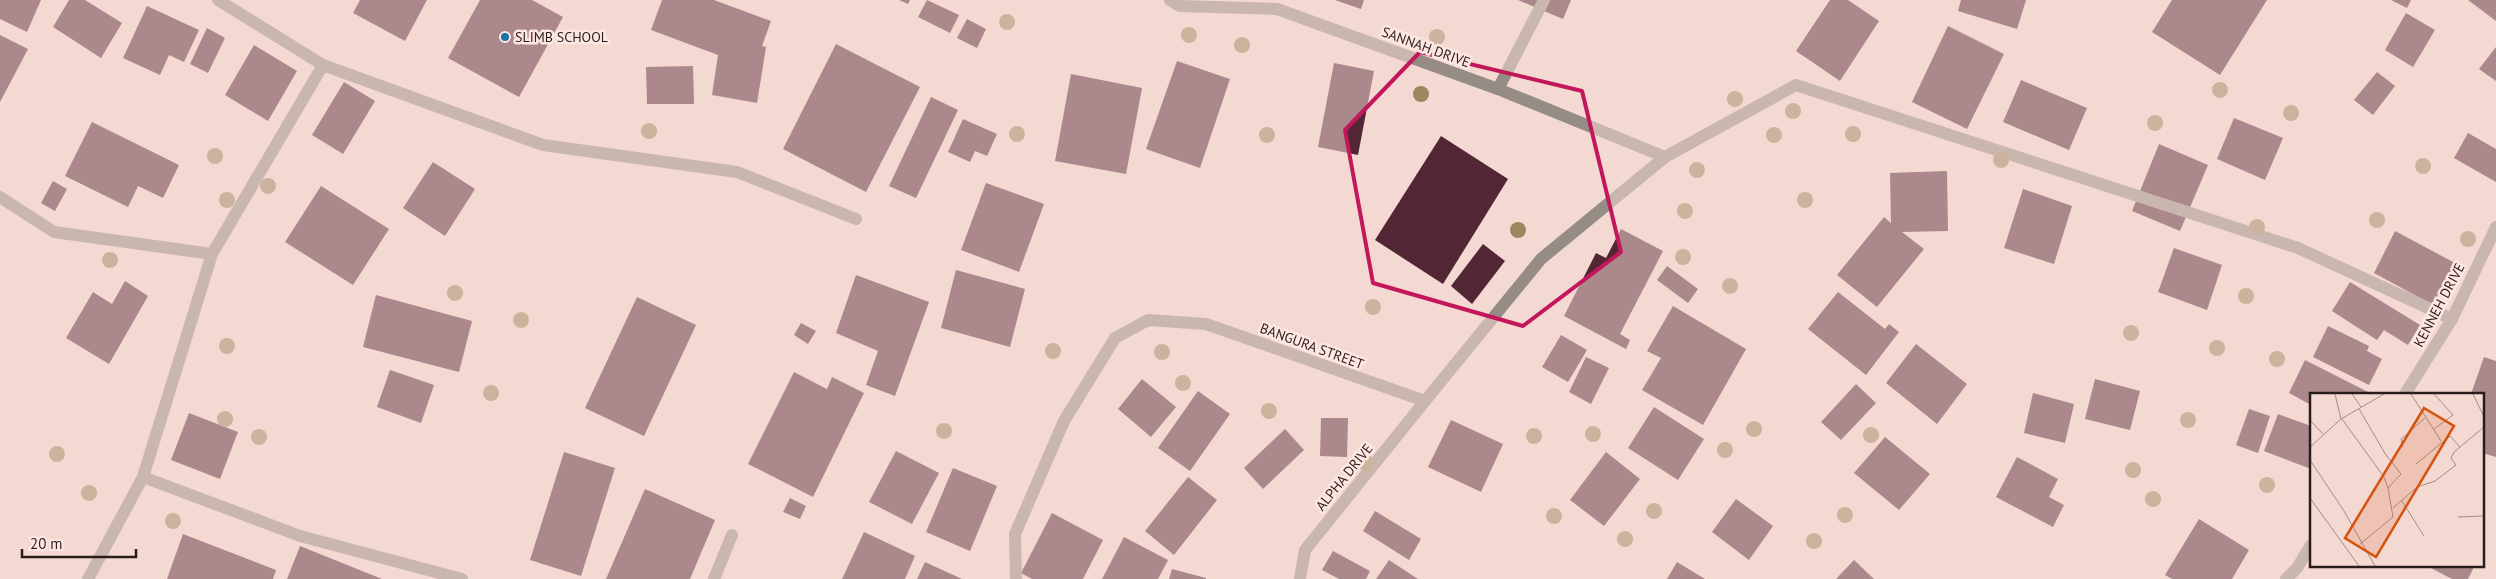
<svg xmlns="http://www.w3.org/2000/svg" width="2496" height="579" viewBox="0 0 2496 579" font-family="'PT Sans',sans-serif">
	<rect width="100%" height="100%" fill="#f4d8d2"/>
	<g fill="#532635">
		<path d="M0,0H41L27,32L0,19Z"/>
		<path d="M69,0H85L122,23L101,58L53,27Z"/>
		<path d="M360,0H427L405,41L353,13Z"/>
		<path d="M480,0H532L563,17L519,97L448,58Z"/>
		<path d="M662,0H714L771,21L762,46L766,47L757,103L712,95L718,55L651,30Z"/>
		<path d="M899,0H910L908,4Z"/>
		<path d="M927,0L959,15L950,33L918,17Z"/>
		<path d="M1335,0H1364L1361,9Z"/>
		<path d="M1518,0H1571L1563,19Z"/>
		<path d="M1830,0H1848L1879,21L1840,81L1796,51Z"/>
		<path d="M1961,0H2026L2017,29L1958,11Z"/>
		<path d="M2172,0H2267L2220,75L2152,32Z"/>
		<path d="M2391,0H2411L2407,8Z"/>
		<path d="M2468,0H2496V21Z"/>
		<path d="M147,6L199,30L184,62L169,55L160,75L123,58Z"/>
		<path d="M2406,13L2435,30L2413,67L2385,50Z"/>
		<path d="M967,19L986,29L977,48L957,38Z"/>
		<path d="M1948,26L2004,54L1967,129L1912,102Z"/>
		<path d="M207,28L225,38L208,73L190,64Z"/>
		<path d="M0,35L28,49L0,102Z"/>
		<path d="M836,44L920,87L866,192L783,149Z"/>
		<path d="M254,45L297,71L268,121L225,95Z"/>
		<path d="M2496,47V81L2479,69Z"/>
		<path d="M1177,61L1230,79L1200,168L1146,149Z"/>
		<path d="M1334,63L1374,71L1358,155L1318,147Z"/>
		<path d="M693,66L694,104H647L646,67Z"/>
		<path d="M2377,72L2395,86L2373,115L2354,100Z"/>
		<path d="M1071,74L1142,88L1126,174L1055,161Z"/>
		<path d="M2021,80L2087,108L2069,150L2003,122Z"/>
		<path d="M344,82L375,101L343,154L312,135Z"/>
		<path d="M931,97L958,110L916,198L889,186Z"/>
		<path d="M2234,118L2283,138L2265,180L2217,159Z"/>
		<path d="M963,119L997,134L987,156L975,151L970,162L948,152Z"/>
		<path d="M92,122L179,165L163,198L138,186L128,207L65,176Z"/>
		<path d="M2468,133L2496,149V182L2454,158Z"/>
		<path d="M1441,136L1508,179L1443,284L1375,240Z"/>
		<path d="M2159,144L2208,165L2180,231L2132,211Z"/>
		<path d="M433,162L475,189L445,236L403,208Z"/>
		<path d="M1947,171L1948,231L1902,232L1924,249L1877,307L1837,275L1884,217L1891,223L1890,173Z"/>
		<path d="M53,181L67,189L55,211L41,203Z"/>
		<path d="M986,183L1044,204L1019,272L961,250Z"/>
		<path d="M321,186L389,229L353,285L285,242Z"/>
		<path d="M2023,189L2072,206L2054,264L2004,248Z"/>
		<path d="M1621,229L1663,251L1620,334L1630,340L1626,349L1564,316L1596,253L1606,258Z"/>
		<path d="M2395,231L2455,263L2433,305L2374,273Z"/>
		<path d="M1483,244L1505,261L1472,304L1451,286Z"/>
		<path d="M2174,248L2222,265L2207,310L2158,292Z"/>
		<path d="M1667,266L1698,289L1688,303L1657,280Z"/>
		<path d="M956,270L1025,289L1010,347L941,328Z"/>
		<path d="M856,275L929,302L895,396L866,385L878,351L836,333Z"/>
		<path d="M125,281L148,296L109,364L66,338L93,292L112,304Z"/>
		<path d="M2350,282L2420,325L2408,345L2384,330L2377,340L2332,311Z"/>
		<path d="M1838,292L1885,329L1889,324L1899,332L1866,375L1808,329Z"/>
		<path d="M376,295L472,321L459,372L363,347Z"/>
		<path d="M637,297L696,325L644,436L585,408Z"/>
		<path d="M1673,306L1746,349L1703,425L1642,390L1661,358L1647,351Z"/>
		<path d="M801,323L816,331L808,344L794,335Z"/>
		<path d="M2328,326L2369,346L2367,351L2382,359L2369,385L2313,357Z"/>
		<path d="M1561,335L1587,350L1568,382L1542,367Z"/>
		<path d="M1916,344L1967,384L1937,424L1886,383Z"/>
		<path d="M1586,357L1609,368L1591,404L1569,392Z"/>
		<path d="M2484,357L2496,361V457L2482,453V394H2471Z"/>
		<path d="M2305,360L2372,394H2311V405L2289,393Z"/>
		<path d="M390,370L434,385L421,423L377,407Z"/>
		<path d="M794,372L827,389L832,377L864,393L813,497L748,464Z"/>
		<path d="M1142,379L1176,407L1151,437L1118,409Z"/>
		<path d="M2095,379L2140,391L2130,430L2085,419Z"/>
		<path d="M1856,384L1876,403L1841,440L1821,422Z"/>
		<path d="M1198,391L1230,414L1190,471L1158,448Z"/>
		<path d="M2033,393L2074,404L2065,443L2024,433Z"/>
		<path d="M1654,407L1704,439L1678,480L1628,448Z"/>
		<path d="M2249,409L2270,416L2258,453L2236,445Z"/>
		<path d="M189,413L238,432L220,479L171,460Z"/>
		<path d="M2278,414L2311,426V469L2264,451Z"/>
		<path d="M1321,418H1348L1347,457L1320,456Z"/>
		<path d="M1451,420L1503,444L1481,492L1428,467Z"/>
		<path d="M1285,429L1304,450L1263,489L1244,468Z"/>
		<path d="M1885,437L1930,474L1899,510L1854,473Z"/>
		<path d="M896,451L939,473L912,524L869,502Z"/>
		<path d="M564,452L615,468L581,576L530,560Z"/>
		<path d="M1606,452L1640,479L1604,526L1570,500Z"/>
		<path d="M2017,457L2058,479L2049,497L2064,505L2053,527L1996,497Z"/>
		<path d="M953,468L997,486L970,551L926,532Z"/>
		<path d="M1188,477L1217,500L1174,555L1145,531Z"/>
		<path d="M645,489L715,520L690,579H606Z"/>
		<path d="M790,498L806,506L800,519L783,512Z"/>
		<path d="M1736,499L1773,526L1749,560L1712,532Z"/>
		<path d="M1375,511L1421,539L1409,560L1363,531Z"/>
		<path d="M1052,513L1103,540L1083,579H1032L1021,573Z"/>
		<path d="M2199,519L2249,550L2232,579H2172L2165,575Z"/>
		<path d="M864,532L915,556L905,579H842Z"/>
		<path d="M183,534L276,570L273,579H167Z"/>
		<path d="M1124,537L1168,560L1158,579H1102Z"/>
		<path d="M300,546L382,579H287Z"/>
		<path d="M1333,551L1370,571L1366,579H1339L1322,570Z"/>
		<path d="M1389,560L1418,579H1376Z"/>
		<path d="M1854,560L1874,579H1836Z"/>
		<path d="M925,562L962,579H917Z"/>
		<path d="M1677,562L1705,579H1667Z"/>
		<path d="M2425,565H2475L2468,579H2452Z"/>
		<path d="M1172,569L1206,578V579H1169Z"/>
	</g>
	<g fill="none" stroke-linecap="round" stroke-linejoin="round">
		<g stroke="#958c85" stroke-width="12">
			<path d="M218,0L323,65L543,145L737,172L856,219"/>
			<path d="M1170,0L1180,6L1277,9L1498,89L1665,157"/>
			<path d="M1498,89L1544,0"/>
			<path d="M0,197L54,232L212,254"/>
			<path d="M2405,394L2452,319L2496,227"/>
			<path d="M143,477L300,536L462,579"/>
			<path d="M88,579L143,477L212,254L323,65"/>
			<path d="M714,579L732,535"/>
			<path d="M1016,579L1015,534L1064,421L1115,338L1148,320L1206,324L1425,401L1541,259L1665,157L1796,85L2298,248L2452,319"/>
			<path d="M1300,579L1305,550L1425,401"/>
			<path d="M2286,579L2297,568L2311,545"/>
		</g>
	</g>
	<g fill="#9c865f">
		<circle cx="1007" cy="22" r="8"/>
		<circle cx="1189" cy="35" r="8"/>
		<circle cx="1437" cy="37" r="8"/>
		<circle cx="1242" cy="45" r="8"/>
		<circle cx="2220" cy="90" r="8"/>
		<circle cx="1421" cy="94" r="8"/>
		<circle cx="1735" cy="99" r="8"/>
		<circle cx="1793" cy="111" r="8"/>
		<circle cx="2291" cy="113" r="8"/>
		<circle cx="2155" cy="123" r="8"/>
		<circle cx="649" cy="131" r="8"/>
		<circle cx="1017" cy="134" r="8"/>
		<circle cx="1853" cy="134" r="8"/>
		<circle cx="1267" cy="135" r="8"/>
		<circle cx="1774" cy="135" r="8"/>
		<circle cx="215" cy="156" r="8"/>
		<circle cx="2001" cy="160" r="8"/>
		<circle cx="2423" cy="166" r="8"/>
		<circle cx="1697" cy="170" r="8"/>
		<circle cx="268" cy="186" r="8"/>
		<circle cx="227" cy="200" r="8"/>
		<circle cx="1805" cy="200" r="8"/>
		<circle cx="1685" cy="211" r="8"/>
		<circle cx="2377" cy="220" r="8"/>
		<circle cx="2257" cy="227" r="8"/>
		<circle cx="1518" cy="230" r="8"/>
		<circle cx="2468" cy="239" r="8"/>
		<circle cx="1683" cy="257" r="8"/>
		<circle cx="110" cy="260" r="8"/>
		<circle cx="1730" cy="286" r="8"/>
		<circle cx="455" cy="293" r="8"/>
		<circle cx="2246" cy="296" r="8"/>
		<circle cx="1373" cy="307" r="8"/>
		<circle cx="521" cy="320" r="8"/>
		<circle cx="2131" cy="333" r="8"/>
		<circle cx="227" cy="346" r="8"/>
		<circle cx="2217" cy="348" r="8"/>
		<circle cx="1053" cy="351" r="8"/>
		<circle cx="1162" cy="352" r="8"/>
		<circle cx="2277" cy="359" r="8"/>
		<circle cx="1183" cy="383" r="8"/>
		<circle cx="491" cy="393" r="8"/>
		<circle cx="1269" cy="411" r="8"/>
		<circle cx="225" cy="419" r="8"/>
		<circle cx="2188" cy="420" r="8"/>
		<circle cx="1754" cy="429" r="8"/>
		<circle cx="944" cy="431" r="8"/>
		<circle cx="1593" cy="434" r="8"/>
		<circle cx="1871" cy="435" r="8"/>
		<circle cx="1534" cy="436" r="8"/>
		<circle cx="259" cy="437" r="8"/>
		<circle cx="1725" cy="450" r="8"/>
		<circle cx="57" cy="454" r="8"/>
		<circle cx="1366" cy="463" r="8"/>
		<circle cx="2133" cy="470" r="8"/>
		<circle cx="2267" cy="485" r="8"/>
		<circle cx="89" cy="493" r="8"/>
		<circle cx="2153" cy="499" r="8"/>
		<circle cx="1654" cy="511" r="8"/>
		<circle cx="1845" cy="515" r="8"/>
		<circle cx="1554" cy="516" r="8"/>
		<circle cx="173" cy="521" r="8"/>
		<circle cx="1625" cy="539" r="8"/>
		<circle cx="1814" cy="541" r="8"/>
	</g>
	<path d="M0 0H2496V579H0ZM1420,52L1582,91L1621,252L1523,326L1373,283L1345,130Z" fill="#f4d8d2" fill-opacity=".55" fill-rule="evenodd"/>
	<path fill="none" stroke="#c2185b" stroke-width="4" stroke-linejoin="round" d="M1420,52L1582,91L1621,252L1523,326L1373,283L1345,130Z"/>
	<circle fill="#1875a3" stroke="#fee7e2" stroke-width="2" cx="505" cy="37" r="5"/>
	<g text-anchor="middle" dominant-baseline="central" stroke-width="5" stroke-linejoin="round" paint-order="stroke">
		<g font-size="14" fill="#281d1c" stroke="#fee7e2" text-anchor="start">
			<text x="515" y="37">SLIMB SCHOOL</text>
		</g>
		<g font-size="14" fill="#281d1c" stroke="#fee7e2">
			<text transform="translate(1426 47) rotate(20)">SANNAH DRIVE</text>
			<text transform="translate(2439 305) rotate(-62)">KENNEH DRIVE</text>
			<text transform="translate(1312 346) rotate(20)">BANGURA STREET</text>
			<text transform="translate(1344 477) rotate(-51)">ALPHA DRIVE</text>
		</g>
	</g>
	<g transform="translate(2310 393)">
		<rect width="174" height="174" fill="#f4d8d2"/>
		<path fill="none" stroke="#a28d89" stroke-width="1" d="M25,1L31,26M42,1L51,14M101,1L131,48M163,1L174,24M49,16L76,62L91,81L78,95L83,124L50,151M32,26L74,84L78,95M0,27L13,41M124,36L143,22L124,1M0,54L31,26L74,1M93,54L91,46L115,25M0,67L34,118L65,173M106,71L140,43L150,54M0,105L49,173M92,108L114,143M83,115L107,94L125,88L146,72L141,65L144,59L174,34M148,124L174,123"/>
		<path fill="#d5530e" fill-opacity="0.15" stroke="#d5530e" stroke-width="2.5" d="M114,15L144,33L66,164L35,145Z"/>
		<rect width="174" height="174" fill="none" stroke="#281d1c" stroke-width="2.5"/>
	</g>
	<path d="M22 549v8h114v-8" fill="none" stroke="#281d1c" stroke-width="2.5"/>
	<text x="30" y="549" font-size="15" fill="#281d1c" stroke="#fee7e2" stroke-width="4" paint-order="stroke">20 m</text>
</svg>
